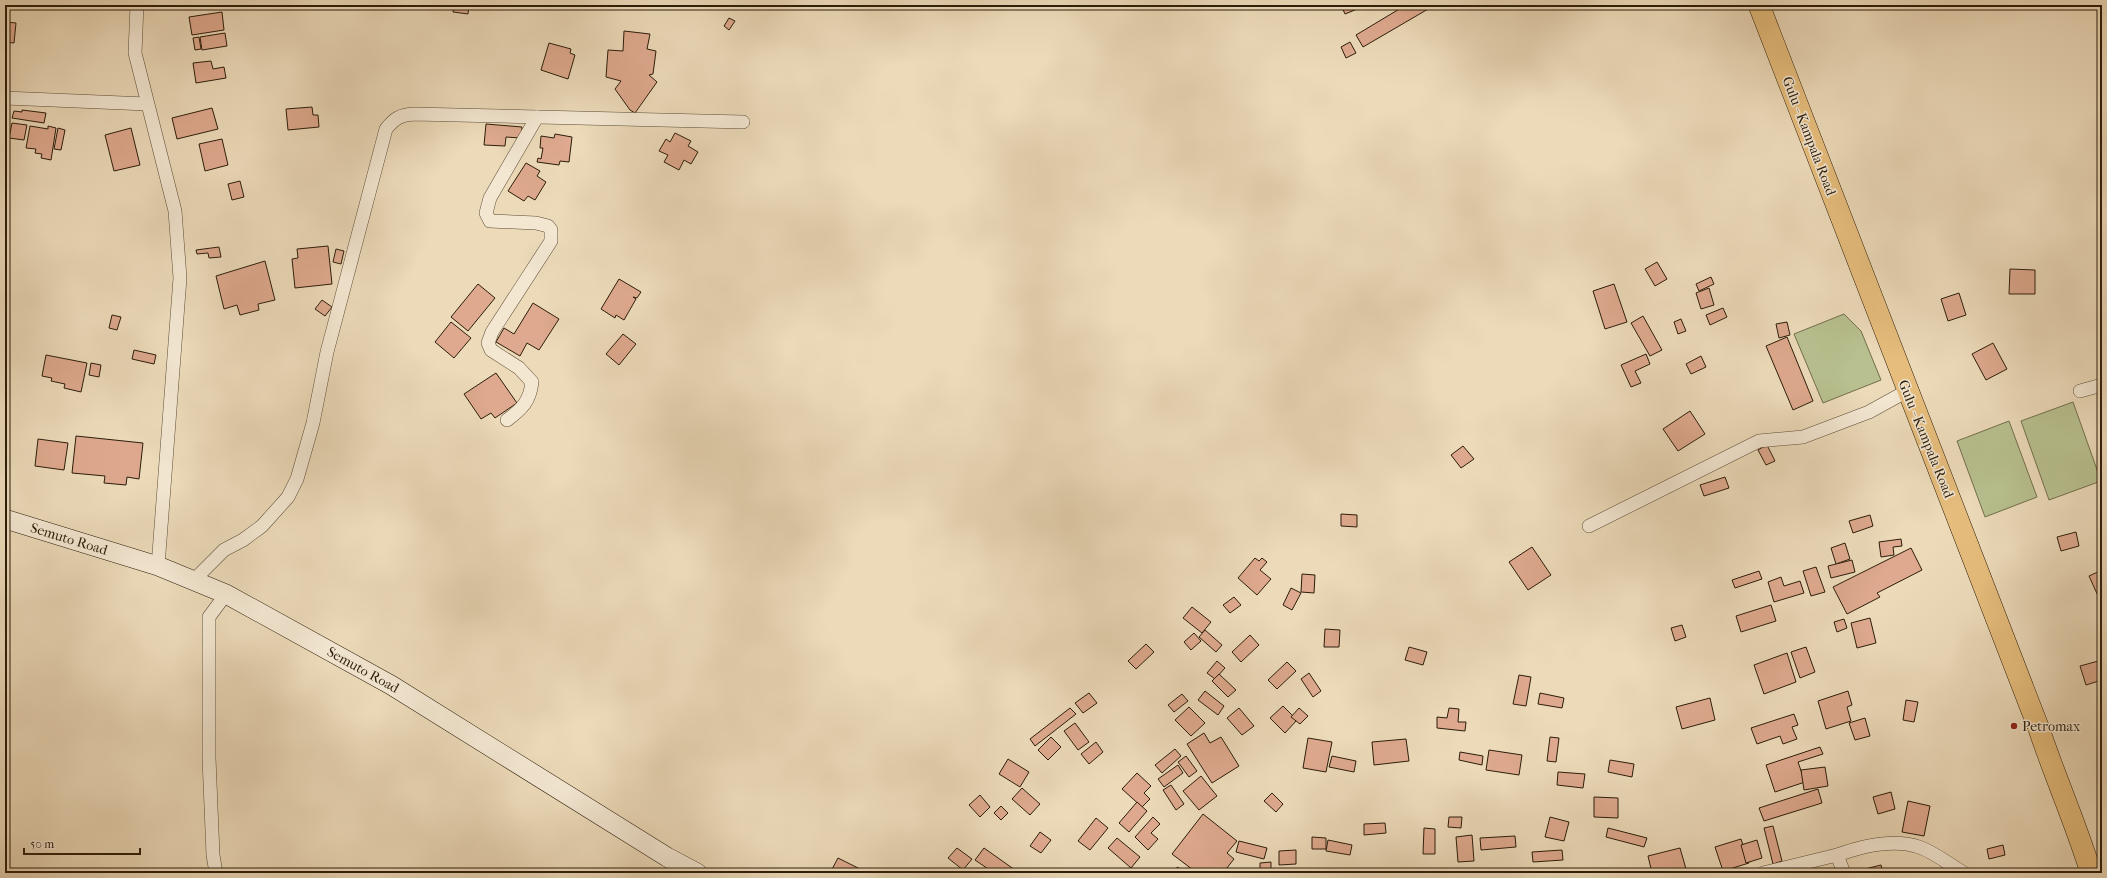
<svg xmlns="http://www.w3.org/2000/svg" width="2107" height="878" viewBox="0 0 2107 878" font-family="'IM FELL French Canon',serif">
	<rect width="100%" height="100%" fill="#ecdab9"/>
	<filter id="stains"><feTurbulence type="fractalNoise" baseFrequency=".005" numOctaves="4"/><feColorMatrix values="0 0 0 0 .2 0 0 0 0 .09 0 0 0 0 .02 0 0 0 .5 -.17"/></filter>
	<radialGradient id="worn" r=".72"><stop offset=".6" stop-color="#630" stop-opacity="0"/><stop offset="1" stop-color="#630" stop-opacity=".3"/></radialGradient>
	<g fill="#b8c08f" stroke="#726e4c">
		<path d="M1844,314L1861,331L1881,380L1823,403L1794,334Z"/>
		<path d="M2073,402L2101,481L2049,500L2021,421Z"/>
		<path d="M2009,421L2037,497L1985,517L1957,441Z"/>
	</g>
	<g fill="#dea98e" stroke="#2c1d0a">
		<path d="M454,5L469,6L468,14L453,12Z"/>
		<path d="M1341,5H1367L1345,14Z"/>
		<path d="M1406,5H1435L1363,47L1356,35Z"/>
		<path d="M222,12L224,30L192,35L189,17Z"/>
		<path d="M729,18L735,21L729,30L724,26Z"/>
		<path d="M5,22L16,23L14,43L5,42Z"/>
		<path d="M624,31L650,34L647,49L656,51L653,74L649,75L657,82L635,113L630,110L615,89L621,81L606,77L608,50L623,51Z"/>
		<path d="M225,33L227,46L202,50L200,37Z"/>
		<path d="M199,37L201,49L195,50L193,38Z"/>
		<path d="M1350,42L1356,53L1346,58L1341,47Z"/>
		<path d="M549,43L571,49L570,53L575,55L568,79L541,70Z"/>
		<path d="M211,61L213,69L224,67L226,78L196,83L193,63Z"/>
		<path d="M312,107L313,115H318L319,127L288,130L286,109Z"/>
		<path d="M212,108L218,129L177,139L172,118Z"/>
		<path d="M22,110L46,113L44,123L12,118L14,111L22,112Z"/>
		<path d="M12,123L27,125L24,140L9,138Z"/>
		<path d="M486,124L522,127L521,138L506,137L505,146L484,145Z"/>
		<path d="M30,126L48,129V126L56,128L51,160L41,158L42,154L35,153L36,149L26,148Z"/>
		<path d="M58,128L65,130L61,150L54,149Z"/>
		<path d="M131,128L140,165L114,171L105,135Z"/>
		<path d="M675,133L691,141L688,146L698,152L691,164L684,160L679,170L664,162L668,155L659,151L666,139L670,142Z"/>
		<path d="M555,134L572,137L569,162L560,161L559,165L537,162L538,158L541,159L543,148H540L541,136L554,138Z"/>
		<path d="M222,139L228,165L205,171L199,144Z"/>
		<path d="M526,163L540,171L537,176L546,182L535,200L528,196L524,201L508,191Z"/>
		<path d="M240,181L244,197L232,200L228,184Z"/>
		<path d="M328,246L332,284L295,288L292,259L298,258L297,249Z"/>
		<path d="M219,247L221,257L209,258L208,253L197,254L196,250Z"/>
		<path d="M336,249L344,251L341,264L333,262Z"/>
		<path d="M265,261L275,300L258,304L259,310L240,315L237,305L224,309L216,276Z"/>
		<path d="M1657,262L1667,279L1655,286L1645,269Z"/>
		<path d="M2010,269L2035,270V294H2009Z"/>
		<path d="M1711,277L1714,284L1699,291L1696,284Z"/>
		<path d="M619,279L641,292L637,298L633,297L636,299L624,320L616,315L615,318L601,309Z"/>
		<path d="M478,284L495,298L468,331L451,317Z"/>
		<path d="M1614,284L1627,322L1605,329L1593,291Z"/>
		<path d="M1709,288L1714,305L1701,309L1696,293Z"/>
		<path d="M1959,293L1966,315L1948,321L1941,299Z"/>
		<path d="M322,300L332,307L325,316L315,309Z"/>
		<path d="M533,303L559,319L539,350L527,343L520,356L496,342L504,328L514,334Z"/>
		<path d="M1723,308L1727,317L1710,325L1706,315Z"/>
		<path d="M112,315L121,317L117,330L109,328Z"/>
		<path d="M1643,316L1662,350L1650,356L1631,323Z"/>
		<path d="M1681,319L1686,331L1678,334L1674,322Z"/>
		<path d="M451,322L471,338L454,358L435,342Z"/>
		<path d="M1787,322L1790,335L1779,338L1776,324Z"/>
		<path d="M623,334L636,344L619,365L606,354Z"/>
		<path d="M1787,337L1813,401L1793,410L1766,346Z"/>
		<path d="M1993,343L2007,369L1986,380L1972,354Z"/>
		<path d="M134,350L156,355L154,364L132,359Z"/>
		<path d="M1646,354L1650,364L1635,371L1641,383L1631,387L1621,365Z"/>
		<path d="M46,355L87,363L81,392L64,388L65,384L51,381L52,378L42,376Z"/>
		<path d="M1701,356L1706,367L1691,374L1686,364Z"/>
		<path d="M91,363L101,365L99,377L89,375Z"/>
		<path d="M496,373L517,403L495,418L491,413L481,419L464,394Z"/>
		<path d="M1690,411L1705,434L1678,451L1663,429Z"/>
		<path d="M76,436L143,443L139,479L127,477L126,485L104,483L105,476L72,473Z"/>
		<path d="M38,439L68,443L64,470L35,466Z"/>
		<path d="M1767,445L1775,461L1766,465L1758,450Z"/>
		<path d="M1463,446L1474,459L1461,468L1451,455Z"/>
		<path d="M1725,477L1729,488L1704,496L1700,485Z"/>
		<path d="M1341,514L1357,515V527L1341,526Z"/>
		<path d="M1870,515L1873,526L1853,533L1849,521Z"/>
		<path d="M2076,532L2079,546L2061,551L2057,537Z"/>
		<path d="M1901,539L1902,546L1893,547L1894,555L1881,557L1879,542Z"/>
		<path d="M1845,543L1850,559L1836,564L1831,548Z"/>
		<path d="M1532,547L1551,575L1528,590L1509,562Z"/>
		<path d="M1911,548L1922,570L1877,593L1880,597L1847,614L1833,587Z"/>
		<path d="M1255,558L1259,561L1262,558L1267,562L1260,570L1271,579L1257,595L1238,578Z"/>
		<path d="M1852,560L1855,572L1831,578L1828,566Z"/>
		<path d="M1816,567L1825,592L1811,596L1803,571Z"/>
		<path d="M2102,570V597L2099,598L2089,576Z"/>
		<path d="M1759,571L1762,579L1735,588L1732,580Z"/>
		<path d="M1302,574L1315,575L1314,593L1301,592Z"/>
		<path d="M1781,577L1784,586L1800,581L1804,593L1774,602L1768,582Z"/>
		<path d="M1291,588L1301,593L1292,610L1283,605Z"/>
		<path d="M1234,597L1241,605L1230,613L1223,605Z"/>
		<path d="M1771,605L1776,621L1741,632L1736,616Z"/>
		<path d="M1192,607L1211,622L1202,633L1183,618Z"/>
		<path d="M1870,618L1876,643L1857,648L1851,623Z"/>
		<path d="M1844,619L1847,628L1837,632L1834,622Z"/>
		<path d="M1682,625L1686,637L1675,641L1671,628Z"/>
		<path d="M1325,629L1340,630L1339,647H1324Z"/>
		<path d="M1205,630L1222,645L1216,652L1199,637Z"/>
		<path d="M1194,633L1201,641L1191,650L1184,642Z"/>
		<path d="M1250,635L1259,645L1241,662L1232,652Z"/>
		<path d="M1146,644L1154,652L1136,669L1128,661Z"/>
		<path d="M1409,647L1427,652L1423,665L1405,660Z"/>
		<path d="M1806,647L1815,672L1800,678L1791,652Z"/>
		<path d="M1787,653L1796,682L1764,694L1754,665Z"/>
		<path d="M2102,660V680L2086,685L2080,666Z"/>
		<path d="M1217,661L1225,668L1215,679L1207,673Z"/>
		<path d="M1287,662L1296,671L1277,689L1268,680Z"/>
		<path d="M1309,673L1321,691L1313,697L1301,679Z"/>
		<path d="M1219,674L1236,690L1228,697L1212,681Z"/>
		<path d="M1519,675L1531,677L1526,706L1513,704Z"/>
		<path d="M1205,691L1224,706L1218,715L1198,700Z"/>
		<path d="M1848,691L1852,705L1847,707L1851,721L1826,729L1818,701Z"/>
		<path d="M1089,693L1097,703L1083,713L1075,703Z"/>
		<path d="M1540,693L1564,698L1562,708L1538,704Z"/>
		<path d="M1182,694L1188,701L1174,712L1168,705Z"/>
		<path d="M1710,698L1715,720L1682,729L1676,707Z"/>
		<path d="M1906,700L1918,702L1914,722L1903,720Z"/>
		<path d="M1283,706L1297,720L1285,733L1270,718Z"/>
		<path d="M1189,707L1205,723L1191,736L1175,720Z"/>
		<path d="M1070,708L1076,714L1035,746L1030,739Z"/>
		<path d="M1239,708L1254,726L1242,735L1227,718Z"/>
		<path d="M1299,708L1308,716L1300,724L1291,717Z"/>
		<path d="M1449,708L1459,709L1458,722H1466L1465,731L1437,728V717L1447,718Z"/>
		<path d="M1794,714L1798,725L1792,727L1797,739L1783,744L1780,736L1757,744L1751,728Z"/>
		<path d="M1865,718L1870,736L1855,740L1849,723Z"/>
		<path d="M1075,723L1089,742L1078,750L1064,731Z"/>
		<path d="M1204,733L1210,743L1221,737L1239,766L1212,783L1187,744Z"/>
		<path d="M1051,737L1061,747L1048,760L1038,750Z"/>
		<path d="M1550,737L1559,738L1556,762L1547,761Z"/>
		<path d="M1308,738L1332,742L1326,772L1303,768Z"/>
		<path d="M1406,739L1409,761L1374,765L1372,742Z"/>
		<path d="M1096,742L1103,752L1089,764L1081,754Z"/>
		<path d="M1820,747L1823,754L1798,762L1805,782L1775,792L1766,765Z"/>
		<path d="M1175,749L1181,756L1162,773L1155,765Z"/>
		<path d="M1489,750L1522,755L1519,775L1486,770Z"/>
		<path d="M1460,752L1483,756L1482,765L1459,760Z"/>
		<path d="M1186,756L1197,771L1189,777L1178,762Z"/>
		<path d="M1332,756L1356,761L1354,772L1329,767Z"/>
		<path d="M1008,759L1029,772L1020,787L999,774Z"/>
		<path d="M1610,760L1634,764L1632,777L1608,772Z"/>
		<path d="M1178,765L1183,773L1164,787L1158,779Z"/>
		<path d="M1825,767L1828,786L1804,790L1801,770Z"/>
		<path d="M1558,772L1585,774L1583,788L1557,785Z"/>
		<path d="M1137,773L1151,786L1144,793L1150,799L1142,807L1122,789Z"/>
		<path d="M1201,776L1217,796L1199,810L1183,791Z"/>
		<path d="M1171,785L1184,804L1176,810L1163,790Z"/>
		<path d="M1022,788L1040,804L1030,815L1012,799Z"/>
		<path d="M1818,789L1822,803L1764,821L1759,808Z"/>
		<path d="M1891,792L1895,809L1878,814L1873,797Z"/>
		<path d="M1272,793L1283,804L1276,812L1264,801Z"/>
		<path d="M980,795L990,807L980,817L969,805Z"/>
		<path d="M1594,797L1618,798V818L1594,817Z"/>
		<path d="M1908,801L1930,806L1924,836L1902,832Z"/>
		<path d="M1137,802L1147,811L1129,832L1119,823Z"/>
		<path d="M1001,806L1008,813L1001,820L994,813Z"/>
		<path d="M1203,814L1237,841L1227,853L1234,859L1223,873H1197L1172,854Z"/>
		<path d="M1153,817L1160,824L1151,833L1158,839L1148,850L1135,837Z"/>
		<path d="M1449,817H1462L1461,828L1448,827Z"/>
		<path d="M1550,817L1569,822L1564,841L1545,837Z"/>
		<path d="M1096,818L1108,828L1090,850L1078,841Z"/>
		<path d="M1385,823L1386,833L1364,835V824Z"/>
		<path d="M1773,826L1782,861L1773,864L1764,828Z"/>
		<path d="M1424,828L1435,829V854H1423Z"/>
		<path d="M1608,828L1647,838L1644,847L1606,837Z"/>
		<path d="M1040,832L1051,840L1041,853L1030,846Z"/>
		<path d="M1472,835L1474,861L1458,862L1456,837Z"/>
		<path d="M1515,836L1516,847L1481,850L1480,838Z"/>
		<path d="M1312,837L1326,838V849H1312Z"/>
		<path d="M1117,838L1140,857L1131,868L1108,848Z"/>
		<path d="M1741,839L1749,863L1723,871L1715,847Z"/>
		<path d="M1328,840L1352,845L1350,855L1326,851Z"/>
		<path d="M1757,840L1762,858L1746,863L1741,845Z"/>
		<path d="M1239,841L1267,848L1264,859L1236,852Z"/>
		<path d="M2003,845L2005,855L1989,859L1987,849Z"/>
		<path d="M957,848L972,859L963,870L948,858Z"/>
		<path d="M984,848L1015,870L1012,873H994L975,860Z"/>
		<path d="M1680,848L1686,869L1669,873H1652L1648,856Z"/>
		<path d="M1296,850V864L1279,865V851Z"/>
		<path d="M1562,850L1563,860L1533,862L1532,852Z"/>
		<path d="M838,858L864,871L863,873H830Z"/>
		<path d="M1271,862V873H1260V863Z"/>
		<path d="M1881,865L1883,873H1849Z"/>
		<path d="M1178,867L1182,873H1170Z"/>
	</g>
	<g fill="none" stroke-linecap="round" stroke-linejoin="round">
		<g stroke="#5c4c36" stroke-width="14">
			<g id="street">
				<path d="M137,5L135,53L175,211L180,278L158,566"/>
				<path d="M5,98L147,104"/>
				<path d="M2080,391L2102,385"/>
				<path d="M507,420C522,409 530,401 532,382L519,368L491,350L488,343L492,332L551,241V230L548,226L536,223L490,221L486,213L490,198L537,117"/>
				<path d="M1589,526L1759,441L1803,437L1869,412L1907,391"/>
				<path d="M194,580L224,550L243,540L262,526L288,497L297,479L313,423L327,352L386,129C395,118 400,115 414,114L743,122"/>
				<path d="M216,873L213,855L209,758V617L226,594"/>
				<path d="M1763,873L1837,855"/>
				<path d="M1844,873L1837,855C1862,846 1893,838 1919,847C1934,852 1950,865 1964,873"/>
			</g>
		</g>
		<g stroke="#2c1d0a" stroke-width="20">
			<path id="secondary" d="M5,519L158,566L226,594L391,685L667,857L697,873"/>
		</g>
		<g stroke="#2c1d0a" stroke-width="22">
			<path id="primary" d="M1759,5L2039,729C2055,777 2076,824 2091,873"/>
		</g>
		<use href="#street" stroke="#f3e7d2" stroke-width="13"/>
		<use href="#secondary" stroke="#f3e7d2" stroke-width="19"/>
		<use href="#primary" stroke="#e6bd7c" stroke-width="21"/>
	</g>
	<circle fill="#8f2418" stroke="#f3e7d2" stroke-width="1.5" cx="2014" cy="726" r="4"/>
	<g text-anchor="middle" dominant-baseline="central" stroke-width="3" stroke-linejoin="round" paint-order="stroke">
		<g font-size="14" fill="#2c1d0a" stroke="#f3e7d2">
			<text transform="translate(1809 136) rotate(69)">Gulu - Kampala Road</text>
			<text transform="translate(1926 439) rotate(68)">Gulu - Kampala Road</text>
			<text transform="translate(69 539) rotate(17)">Semuto Road</text>
			<text transform="translate(363 670) rotate(29)">Semuto Road</text>
		</g>
		<g font-size="14" fill="#2c1d0a" stroke="#f3e7d2" text-anchor="start">
			<text x="2022" y="726">Petromax</text>
		</g>
	</g>
	<rect width="2107" height="878" fill="none" stroke="#ecdab9" stroke-width="20"/>
	<rect x="6" y="6" width="2095" height="866" fill="none" stroke="#2c1d0a" stroke-width="2"/>
	<rect x="10" y="10" width="2087" height="858" fill="none" stroke="#2c1d0a"/>
	<path d="M24 848v6h116v-6" fill="none" stroke="#2c1d0a" stroke-width="2"/>
	<text x="30" y="848" font-size="12" fill="#2c1d0a" stroke="#f3e7d2" stroke-width="3" paint-order="stroke">50 m</text>
	<rect width="100%" height="100%" filter="url(#stains)"/>
	<rect width="100%" height="100%" fill="url(#worn)"/>
</svg>
